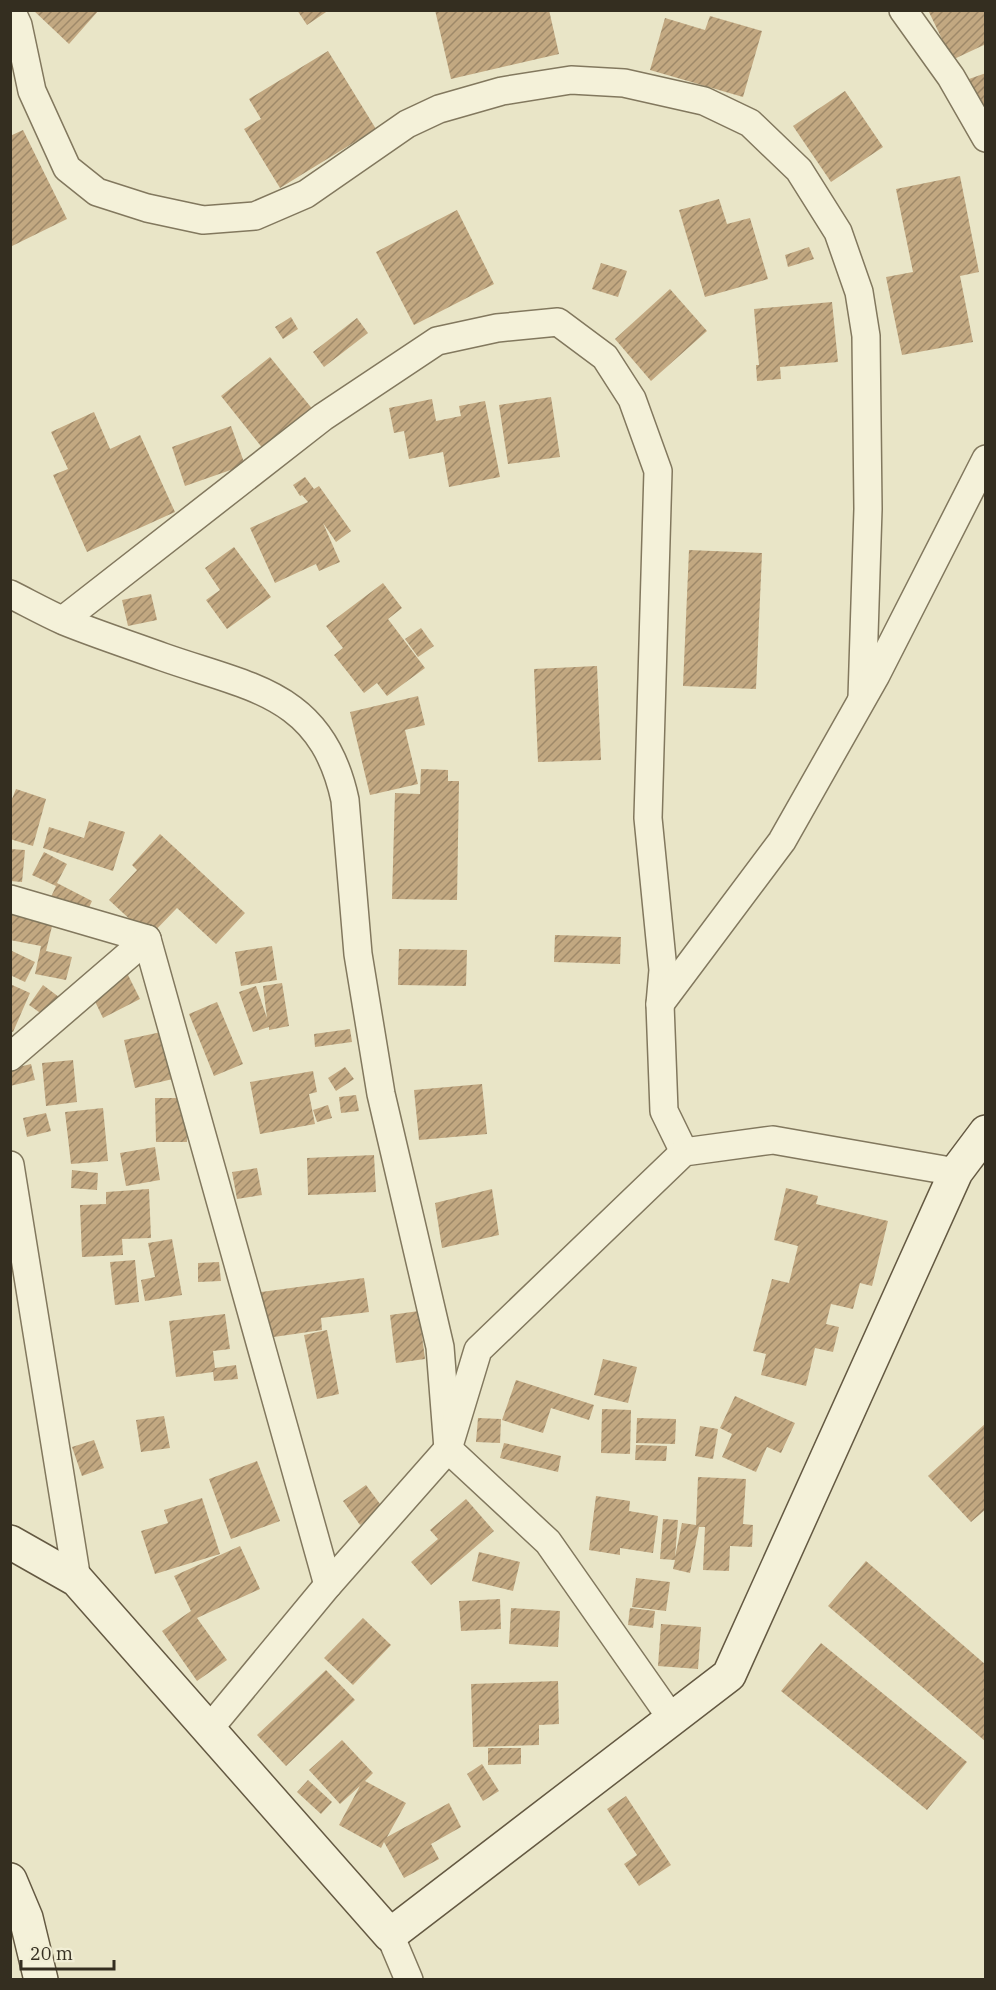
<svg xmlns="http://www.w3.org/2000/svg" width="996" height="1990" viewBox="0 0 996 1990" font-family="'IBM Plex Serif',serif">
	<defs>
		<pattern id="building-hatch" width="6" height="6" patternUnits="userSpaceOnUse" patternTransform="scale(1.5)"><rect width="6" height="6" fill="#c2a881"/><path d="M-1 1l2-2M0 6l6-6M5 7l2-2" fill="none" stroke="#9e8969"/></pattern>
	</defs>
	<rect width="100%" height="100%" fill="#e9e5c7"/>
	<g fill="url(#building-hatch)">
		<path d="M33,10H99L69,44Z"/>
		<path d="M297,10H329L307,25Z"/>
		<path d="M435,10H549L559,54L451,79Z"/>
		<path d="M928,10H986V44L952,60Z"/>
		<path d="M710,16L762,31L743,97L650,70L665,18L705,30Z"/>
		<path d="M328,51L376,129L280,188L244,129L261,119L249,99Z"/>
		<path d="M986,73V121H985L969,79Z"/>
		<path d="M845,91L883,147L831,182L793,126Z"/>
		<path d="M23,130L67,219L10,247V136Z"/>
		<path d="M960,176L979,272L960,276L973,342L902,355L886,277L913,272L896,189Z"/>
		<path d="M719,199L727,224L750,218L768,279L705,297L679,210Z"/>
		<path d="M457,210L494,284L414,325L376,252Z"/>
		<path d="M809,247L814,259L788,267L785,255Z"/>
		<path d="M601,263L627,271L618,297L592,289Z"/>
		<path d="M670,289L707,331L651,381L615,339Z"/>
		<path d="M832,302L838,362L780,367L781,379L757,381L756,365H759L754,309Z"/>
		<path d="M291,317L298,329L283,339L275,327Z"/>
		<path d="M357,318L368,333L324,367L313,352Z"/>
		<path d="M270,357L314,411L264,450L221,396Z"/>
		<path d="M551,397L560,457L508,464L499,405Z"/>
		<path d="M432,399L436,421L461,416L459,406L485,401L500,477L449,487L443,452L409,459L404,431L394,433L389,408Z"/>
		<path d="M94,412L110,449L140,435L175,512L87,552L53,475L68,469L51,432Z"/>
		<path d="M231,426L245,465L185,486L172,447Z"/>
		<path d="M305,477L314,489L319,486L351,531L336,542L323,523L340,562L319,571L316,564L275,583L250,528L308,502L302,495L300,496L293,485Z"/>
		<path d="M234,547L271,597L227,629L206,600L220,590L205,568Z"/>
		<path d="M689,550L762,553L756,689L683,686Z"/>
		<path d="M383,583L402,608L388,619L425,668L387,696L377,683L364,693L334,655L343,648L326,626Z"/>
		<path d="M151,594L157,620L128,626L122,600Z"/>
		<path d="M421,628L434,646L418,657L405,639Z"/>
		<path d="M597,666L601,760L538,762L534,669Z"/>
		<path d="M418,696L425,725L405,730L418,784L370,795L350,712Z"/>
		<path d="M421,769L448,770V781H459L457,900L392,899L395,793L420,794Z"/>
		<path d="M16,789L46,799L33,846L10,839V804Z"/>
		<path d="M89,821L125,832L113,871L43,848L49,827L84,838Z"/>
		<path d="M160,834L245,913L216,944L177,908L149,937L109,900L137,870L132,865Z"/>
		<path d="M10,849L25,850L22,882L10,881Z"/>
		<path d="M44,852L67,864L57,883L92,901L85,916L50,899L56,886L32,875Z"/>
		<path d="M10,913L53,922L46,951L72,957L66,980L35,974L41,946L10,940Z"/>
		<path d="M555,935L621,937L620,964L554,962Z"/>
		<path d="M272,946L277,980L241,986L235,952Z"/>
		<path d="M399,949L467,950L466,986L398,985Z"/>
		<path d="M10,950L35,962L25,982L10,975Z"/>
		<path d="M125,969L140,999L103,1018L88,987Z"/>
		<path d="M282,983L289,1026L269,1030V1027L253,1032L239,992L256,986L267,1018L263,986Z"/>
		<path d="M10,984L30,993L13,1032L10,1031Z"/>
		<path d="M43,985L63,1000L49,1019L29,1005Z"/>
		<path d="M217,1002L243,1064L214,1076L189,1014Z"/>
		<path d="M350,1029L352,1042L315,1047L314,1034Z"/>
		<path d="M166,1031L177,1078L135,1088L124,1040Z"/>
		<path d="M73,1060L77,1102L46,1106L42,1063Z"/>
		<path d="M31,1064L35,1080L10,1086V1069Z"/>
		<path d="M345,1067L354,1079L336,1091L328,1078Z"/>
		<path d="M313,1071L317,1092L309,1094L315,1124L260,1134L250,1082Z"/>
		<path d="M482,1084L487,1134L419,1140L414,1090Z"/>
		<path d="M356,1095L359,1111L341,1113L339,1097Z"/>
		<path d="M155,1098H186L187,1142H156Z"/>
		<path d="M328,1105L332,1118L317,1122L313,1110Z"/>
		<path d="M103,1108L108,1161L71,1164L65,1112Z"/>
		<path d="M46,1113L51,1131L27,1137L23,1118Z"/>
		<path d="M155,1147L160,1180L126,1186L120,1153Z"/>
		<path d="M374,1155L376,1192L308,1195L307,1158Z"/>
		<path d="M257,1168L262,1195L237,1199L232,1172Z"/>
		<path d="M72,1170L98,1173L97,1190L71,1188Z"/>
		<path d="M786,1188L818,1196L816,1204L888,1221L872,1286L860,1283L853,1309L831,1304L826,1324L839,1327L833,1352L815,1348L806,1386L761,1375L766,1354L753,1351L772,1279L789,1283L798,1246L774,1240Z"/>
		<path d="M149,1189L151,1238L122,1239L123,1255L82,1257L80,1205L106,1204V1192Z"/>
		<path d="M492,1189L499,1235L442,1248L435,1203Z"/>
		<path d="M172,1239L182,1295L145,1301L141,1280L155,1277L148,1243Z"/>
		<path d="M135,1260L139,1302L115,1305L110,1262Z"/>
		<path d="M219,1262L221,1281L198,1282V1263Z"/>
		<path d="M364,1278L369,1312L321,1318L322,1330L260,1339L254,1293Z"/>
		<path d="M419,1311L425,1359L396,1363L390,1315Z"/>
		<path d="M225,1314L230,1349L213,1351L215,1368L236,1365L238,1379L214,1381L213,1372L176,1377L169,1321Z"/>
		<path d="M327,1330L339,1394L317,1399L304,1335Z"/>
		<path d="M603,1359L637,1367L628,1403L594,1395Z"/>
		<path d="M516,1380L594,1405L589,1420L551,1408L543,1433L502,1420Z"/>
		<path d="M735,1396L795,1423L781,1453L767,1447L756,1472L722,1457L732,1434L720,1428Z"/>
		<path d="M602,1409L631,1410L630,1454L601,1453Z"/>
		<path d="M164,1416L170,1448L141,1452L136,1420Z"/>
		<path d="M478,1418L501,1419L500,1443L476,1442Z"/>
		<path d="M637,1418L676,1419L675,1444L636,1443Z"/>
		<path d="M986,1423V1509L971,1522L928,1476Z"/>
		<path d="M700,1426L718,1429L713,1459L695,1456Z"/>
		<path d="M94,1440L104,1468L82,1476L72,1447Z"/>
		<path d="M504,1443L561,1456L558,1472L500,1458Z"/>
		<path d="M636,1445L667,1446L666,1461L635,1460Z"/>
		<path d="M257,1461L280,1521L231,1539L209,1479Z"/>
		<path d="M698,1477L746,1479L743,1524L753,1525L752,1547L730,1546L729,1571L703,1570L705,1527H699L690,1573L673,1569L675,1560L660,1559L663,1519L678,1520L675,1557L682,1523L696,1525Z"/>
		<path d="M366,1485L383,1508L360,1525L343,1501Z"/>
		<path d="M596,1496L630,1501L629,1511L658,1516L653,1553L620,1548V1555L589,1550Z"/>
		<path d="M202,1498L220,1554L155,1574L141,1531L168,1523L164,1510Z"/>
		<path d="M466,1499L494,1531L431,1585L411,1562L438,1539L430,1530Z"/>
		<path d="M240,1546L260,1589L197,1618L227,1660L197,1681L162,1631L191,1611L174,1576Z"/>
		<path d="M479,1552L520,1562L513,1591L472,1581Z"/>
		<path d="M866,1561L986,1665V1742L828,1606Z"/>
		<path d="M636,1578L670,1582L666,1611L632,1607Z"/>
		<path d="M500,1599L501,1629L461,1631L459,1601Z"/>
		<path d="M511,1608L560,1611L558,1647L509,1644Z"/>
		<path d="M630,1608L655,1611L653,1628L628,1625Z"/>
		<path d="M363,1618L391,1645L353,1685L324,1658Z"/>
		<path d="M661,1624L701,1627L698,1669L658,1666Z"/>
		<path d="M821,1643L967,1762L927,1810L781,1691Z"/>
		<path d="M326,1670L355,1700L286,1766L257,1735Z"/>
		<path d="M558,1681L559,1724L539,1725V1745L473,1747L471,1684Z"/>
		<path d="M342,1740L373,1773L365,1781L406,1803L387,1837L449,1803L461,1827L431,1844L439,1859L404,1878L384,1842L381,1848L339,1825L360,1786L340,1804L309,1770Z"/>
		<path d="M488,1748H521V1764L488,1765Z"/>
		<path d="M482,1764L499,1791L483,1801L467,1774Z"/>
		<path d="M308,1780L332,1802L321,1814L297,1792Z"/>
		<path d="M626,1796L671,1865L639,1886L624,1864L637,1855L607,1809Z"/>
	</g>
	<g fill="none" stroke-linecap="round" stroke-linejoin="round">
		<g stroke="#82785e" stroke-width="30">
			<g id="street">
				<path d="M11,10L18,25L32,91L67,168L97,192L147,208L203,220L255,216L306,194L407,124L439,109L502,91L571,80L624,83L704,101L750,123L799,170L838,232L859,292L866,336L868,509L862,698"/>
				<path d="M903,10L951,77L986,138"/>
				<path d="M10,594C28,603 46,613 64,621C96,634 130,645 163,657C251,688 322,693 345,800L358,954L381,1094L440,1347L448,1449L548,1542L672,1719"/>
				<path d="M63,620L323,417L437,341L497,328L558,322L605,357L632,399L658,471L648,818L663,970L660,1004L664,1111L684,1152"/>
				<path d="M10,899L147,939L328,1585"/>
				<path d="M660,1004L782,841L876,675L986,459"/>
				<path d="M10,1057L147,939"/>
				<path d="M10,1165L77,1580"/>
				<path d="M209,1729L328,1585L448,1449L478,1350L684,1152L773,1140L956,1172"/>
				<path d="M390,1935L409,1980"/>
			</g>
		</g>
		<g stroke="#645942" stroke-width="36">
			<g id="secondary">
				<path d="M10,1542L77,1580L390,1935L729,1675L956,1172L986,1132"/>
				<path d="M10,1880L26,1918L41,1980"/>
			</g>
		</g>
		<use href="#street" stroke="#f4f1d9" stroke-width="27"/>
		<use href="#secondary" stroke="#f4f1d9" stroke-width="33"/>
	</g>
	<rect width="996" height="1990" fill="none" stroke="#342e20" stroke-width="24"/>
	<path d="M21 1960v9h93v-9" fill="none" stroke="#342e20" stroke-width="3"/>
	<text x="30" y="1960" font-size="18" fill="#342e20" stroke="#f1eed5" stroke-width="4.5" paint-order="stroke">20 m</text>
</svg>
